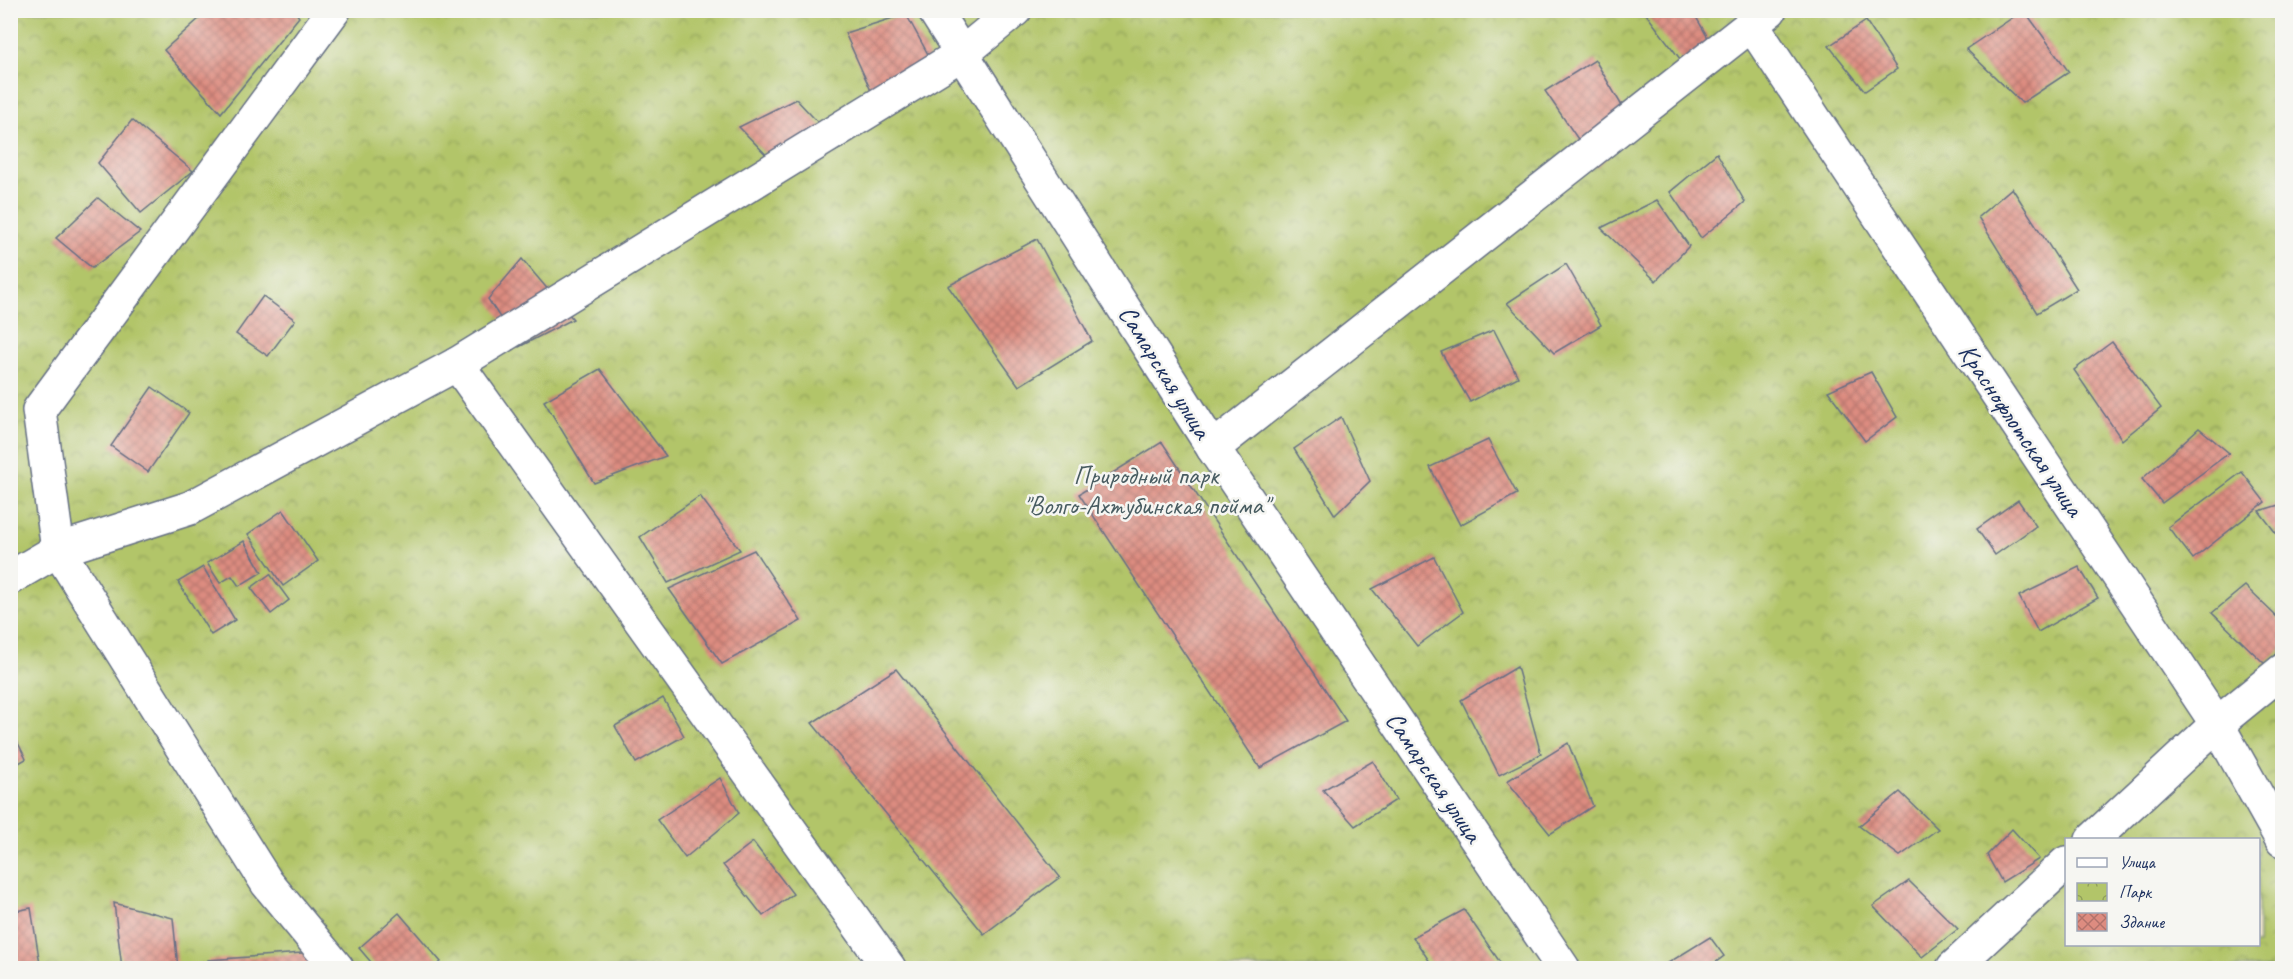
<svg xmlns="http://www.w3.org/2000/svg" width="2293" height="979" viewBox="0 0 2293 979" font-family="Caveat,sans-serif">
	<defs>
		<pattern id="park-crowns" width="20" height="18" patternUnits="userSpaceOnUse" patternTransform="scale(1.5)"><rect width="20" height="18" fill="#b2c569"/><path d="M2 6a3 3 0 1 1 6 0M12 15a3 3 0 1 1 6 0" fill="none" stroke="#90a05a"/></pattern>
		<pattern id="building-cross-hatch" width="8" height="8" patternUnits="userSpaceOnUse" patternTransform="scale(1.5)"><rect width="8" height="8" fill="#dd8c80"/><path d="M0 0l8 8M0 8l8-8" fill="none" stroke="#b2736c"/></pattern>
	</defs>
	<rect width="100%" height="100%" fill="#f6f6f2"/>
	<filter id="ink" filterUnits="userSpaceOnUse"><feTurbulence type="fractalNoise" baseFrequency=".0167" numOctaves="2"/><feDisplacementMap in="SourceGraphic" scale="12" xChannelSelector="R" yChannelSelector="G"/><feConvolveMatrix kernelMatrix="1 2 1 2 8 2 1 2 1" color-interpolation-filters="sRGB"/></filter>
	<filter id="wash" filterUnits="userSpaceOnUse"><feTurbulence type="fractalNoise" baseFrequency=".008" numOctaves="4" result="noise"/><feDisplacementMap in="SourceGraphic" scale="24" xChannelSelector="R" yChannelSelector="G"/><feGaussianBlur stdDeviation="1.35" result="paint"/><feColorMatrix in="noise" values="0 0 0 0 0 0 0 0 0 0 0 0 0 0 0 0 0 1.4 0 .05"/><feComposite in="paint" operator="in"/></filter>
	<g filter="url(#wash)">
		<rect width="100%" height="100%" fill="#efe5cc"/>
		<path fill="url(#park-crowns)" stroke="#667a64" stroke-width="1.5" fill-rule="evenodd" d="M10,11H2282V968H11ZM2066,840H2258V944H2066Z"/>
		<g id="blocks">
			<g fill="url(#building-cross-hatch)">
				<path d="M209,10H294L299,17L221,113L164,50Z"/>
				<path d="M1643,10H1692L1721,60L1696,80Z"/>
				<path d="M2024,10L2069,72L2022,103L1966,49Z"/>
				<path d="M906,14L930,58L872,93L845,33Z"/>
				<path d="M1866,21L1897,69L1865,91L1829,46Z"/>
				<path d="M1595,60L1635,128L1597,167L1545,91Z"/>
				<path d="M796,99L842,148L786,175L739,127Z"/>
				<path d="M132,120L193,171L141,213L98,163Z"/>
				<path d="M1717,153L1745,202L1701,238L1670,192Z"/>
				<path d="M2012,188L2077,289L2037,313L1978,217Z"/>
				<path d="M98,198L140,232L92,268L56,238Z"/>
				<path d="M1657,200L1689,246L1656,281L1601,228Z"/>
				<path d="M1037,239L1092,341L1019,386L948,286Z"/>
				<path d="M522,259L573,319L519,347L488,299Z"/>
				<path d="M1566,264L1601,325L1554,353L1507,303Z"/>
				<path d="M263,296L295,320L268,356L236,334Z"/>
				<path d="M1494,330L1518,377L1470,402L1441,352Z"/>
				<path d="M2112,342L2161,408L2122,440L2074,370Z"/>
				<path d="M600,369L666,456L594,483L544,401Z"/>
				<path d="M1871,372L1897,417L1865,441L1828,391Z"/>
				<path d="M152,387L189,413L148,472L111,446Z"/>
				<path d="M1341,417L1370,481L1335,515L1294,449Z"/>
				<path d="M2199,428L2229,453L2162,503L2142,479Z"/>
				<path d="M1488,440L1517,494L1460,525L1430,467Z"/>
				<path d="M1162,442L1346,721L1260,768L1079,494Z"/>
				<path d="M2242,472L2265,502L2193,559L2168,527Z"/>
				<path d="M700,496L740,550L668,583L640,537Z"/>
				<path d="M2018,500L2036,526L1995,555L1977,529Z"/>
				<path d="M2282,504V541L2259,511Z"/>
				<path d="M283,510L318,561L283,586L248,534Z"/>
				<path d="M244,541L262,572L239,586L232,576L220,583L207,563Z"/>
				<path d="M754,550L801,621L722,664L669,589Z"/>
				<path d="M1434,557L1463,612L1417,646L1372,589Z"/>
				<path d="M203,567L235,620L211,635L178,582Z"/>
				<path d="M2079,567L2098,598L2038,632L2019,596Z"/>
				<path d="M270,574L289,600L271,614L251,588Z"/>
				<path d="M2245,586L2282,622V648L2265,664L2212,613Z"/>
				<path d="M1517,667L1541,754L1499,775L1461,700Z"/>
				<path d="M896,669L1060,877L984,934L812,723Z"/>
				<path d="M663,698L684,736L636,763L615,726Z"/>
				<path d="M10,727L26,759L10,768Z"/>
				<path d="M1568,743L1593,806L1550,834L1507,781Z"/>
				<path d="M1373,761L1396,800L1355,826L1323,790Z"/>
				<path d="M720,778L739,813L685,858L657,820Z"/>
				<path d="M1900,792L1938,829L1900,856L1859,826Z"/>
				<path d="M2012,829L2039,859L2002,882L1987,855Z"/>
				<path d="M753,842L793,894L763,916L723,865Z"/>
				<path d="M1909,881L1958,929L1922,957L1873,906Z"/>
				<path d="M114,903L173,918L178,968H122Z"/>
				<path d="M31,908L40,964L14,968L10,944V912Z"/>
				<path d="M1464,910L1504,968H1434L1413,937Z"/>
				<path d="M399,913L441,962L433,968H376L359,948Z"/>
				<path d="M1710,937L1724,956L1708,968H1660Z"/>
				<path d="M316,952L330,968H208V960Z"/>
			</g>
		</g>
	</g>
	<g filter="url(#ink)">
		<use href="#blocks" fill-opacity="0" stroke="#656f84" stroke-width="1.5"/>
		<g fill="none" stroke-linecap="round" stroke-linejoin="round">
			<g stroke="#656f84" stroke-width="36">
				<g id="minor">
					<path d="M334,10L39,410L58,550L267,883L337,968"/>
					<path d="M934,10L1213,448L1563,968"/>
					<path d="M1752,25L2217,724L2282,840"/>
					<path d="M457,364L889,968"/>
					<path d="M1213,448L1770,10"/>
					<path d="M10,578L58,550L190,508L457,364L963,53L1015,10"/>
					<path d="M2092,840L2217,724L2282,671"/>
					<path d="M1953,968L2066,863"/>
				</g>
			</g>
			<use href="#minor" stroke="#fff" stroke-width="33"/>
		</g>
	</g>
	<g text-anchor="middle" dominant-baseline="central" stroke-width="5" stroke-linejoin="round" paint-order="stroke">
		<g font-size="26" fill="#1b2f5e" stroke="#f6f6f2">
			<text transform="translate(1165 372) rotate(58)">Самарская улица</text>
			<text transform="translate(2021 430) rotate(56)">Краснофлотская улица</text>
			<text transform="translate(1434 777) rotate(56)">Самарская улица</text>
		</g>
		<g font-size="26" fill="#485c61" stroke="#f6f6f2">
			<text x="1146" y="475">Природный парк<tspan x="1146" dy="30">"Волго-Ахтубинская пойма"</tspan></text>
		</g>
	</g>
	<rect width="2293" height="979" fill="none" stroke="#f6f6f2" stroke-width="36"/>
	<rect x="2065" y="838" width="195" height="108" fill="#f6f6f2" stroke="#9ea6b7" stroke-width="1.5"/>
	<rect x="2077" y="858" width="30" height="9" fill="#ffffff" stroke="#9ea6b7" stroke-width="1.5"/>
	<text x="2119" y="868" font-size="18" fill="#1b2f5e">Улица</text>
	<rect x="2077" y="883" width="30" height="18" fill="url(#park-crowns)" stroke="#9ea6b7" stroke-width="1.5"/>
	<text x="2119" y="898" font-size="18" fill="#1b2f5e">Парк</text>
	<rect x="2077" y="913" width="30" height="18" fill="url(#building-cross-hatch)" stroke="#9ea6b7" stroke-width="1.5"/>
	<text x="2119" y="928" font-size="18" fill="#1b2f5e">Здание</text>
</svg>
